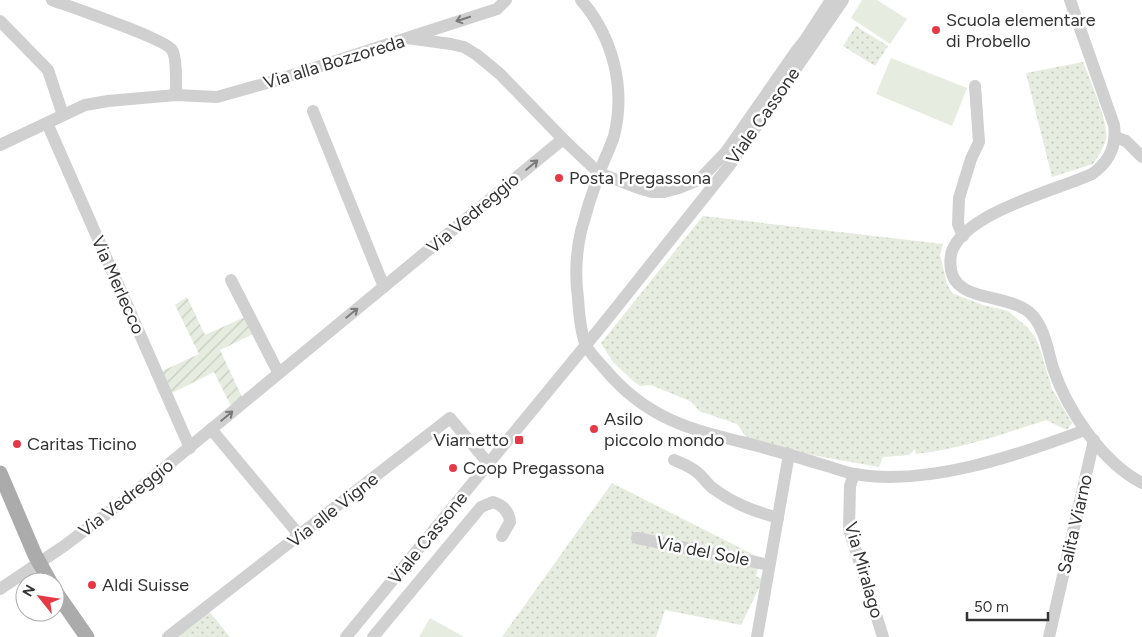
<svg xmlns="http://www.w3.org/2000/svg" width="1142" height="637" viewBox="0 0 1142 637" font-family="Figtree,sans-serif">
	<defs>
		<pattern id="grass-dots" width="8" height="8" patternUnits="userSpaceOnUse" patternTransform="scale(1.25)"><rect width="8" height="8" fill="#e6ecdf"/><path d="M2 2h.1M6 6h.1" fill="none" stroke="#c6cbc0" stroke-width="1.8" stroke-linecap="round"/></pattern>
		<pattern id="garden-furrows" width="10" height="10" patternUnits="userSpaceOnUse" patternTransform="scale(1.25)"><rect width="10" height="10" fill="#e6ecdf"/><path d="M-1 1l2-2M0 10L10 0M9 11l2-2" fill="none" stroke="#c6cbc0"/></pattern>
	</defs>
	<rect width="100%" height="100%" fill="#fff"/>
	<g fill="url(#grass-dots)">
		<path d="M856,26L888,46L875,66L843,46Z"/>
		<path d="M1083,62C1089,78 1110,125 1106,140C1103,148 1098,157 1093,164L1052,177L1026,73Z"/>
		<path d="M703,216L943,244L940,255L947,284L952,293L983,305L1008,311L1026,326L1035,337L1040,349L1052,389L1072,423L1067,430L1046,420C1003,434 961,449 916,454L915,449L909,455L883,457L879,467L751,444L737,424L699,411L692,402L651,385L640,386L633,381L613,362L601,343Z"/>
		<path d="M612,483L760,558L756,576L763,580L741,625L665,610L656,637H502Z"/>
		<path d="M209,611L230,637H177Z"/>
	</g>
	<path fill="url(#garden-furrows)" d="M187,297L205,335L245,317L253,334L220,350L242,397L231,406L214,372L170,394L160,372L199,354L175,305Z"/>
	<g fill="#e6ecdf">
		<path d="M862,0H877L907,19L890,44L851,18Z"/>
		<path d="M891,58L967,88L952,126L876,94Z"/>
		<path d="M430,618L464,637H419Z"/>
	</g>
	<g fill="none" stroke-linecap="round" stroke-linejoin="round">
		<g stroke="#d0d0d0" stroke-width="12">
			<path d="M52,0C71,7 165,39 172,50C177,57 176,85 176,95"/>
			<path d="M581,0C613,37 626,88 614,136C610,149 603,161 599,174C592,193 586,212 581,231C576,253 575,276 578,298C579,313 580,329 585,343C588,352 598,361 604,368C647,420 692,430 754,445C776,451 798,457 820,464C832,467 843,472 855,474C926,487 1019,455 1085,430"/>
			<path d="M1070,0L1114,125C1117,146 1109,162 1092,174C1057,190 966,212 952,251C950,257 950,263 951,270C957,304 1012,292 1033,316C1045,330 1048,351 1053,368C1067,410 1102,462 1142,483"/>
			<path d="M0,21L48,70L63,115"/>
			<path d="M410,37L497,9L506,0"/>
			<path d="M313,111L384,287"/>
			<path d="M47,123L190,448"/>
			<path d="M1115,137L1126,141L1142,157"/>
			<path d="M0,145L85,105L108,101L176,95L217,97L274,81L407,38L451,44L464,47L477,55L500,74L563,139L599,173L638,188L652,192H664L679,188L696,181L703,176L726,152L797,50L805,40L831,0"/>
			<path d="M963,236L958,224L959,198L971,159L979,142L975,86"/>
			<path d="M231,280L278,372"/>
			<path d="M211,429L300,536"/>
			<path d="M674,460C684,464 696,469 703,478C707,482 709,486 714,489C734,504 754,511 778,518"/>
			<path d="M854,474L850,486L849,529L883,637"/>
			<path d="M637,538L769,565"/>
			<path d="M0,589L64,546L129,497L563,139"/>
			<path d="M168,637L450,418L488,463"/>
			<path d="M346,637L604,323L729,166L843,0"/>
			<path d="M373,637L481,507L493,502C503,505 509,512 510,522L502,536"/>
			<path d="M757,637L789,454"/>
			<path d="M1049,637L1094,440"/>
		</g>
		<g stroke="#ababab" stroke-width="15">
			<path d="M0,473L35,555L50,582"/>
			<path d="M55,591L87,637"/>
		</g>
	</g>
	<defs><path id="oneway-shaft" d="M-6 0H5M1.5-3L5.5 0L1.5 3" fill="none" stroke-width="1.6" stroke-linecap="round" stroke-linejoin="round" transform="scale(1.25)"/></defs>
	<g stroke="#7a7a7a">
		<use href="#oneway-shaft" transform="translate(463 19) rotate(162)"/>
		<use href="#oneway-shaft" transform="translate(532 165) rotate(-40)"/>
		<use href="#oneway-shaft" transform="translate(352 313) rotate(-39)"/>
		<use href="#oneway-shaft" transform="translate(227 416) rotate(-40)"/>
	</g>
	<g fill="#e63946" stroke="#fff" stroke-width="2">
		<circle cx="936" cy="30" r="5"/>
		<circle cx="559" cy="178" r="5"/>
		<circle cx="594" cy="429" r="5"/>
		<rect x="514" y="435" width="10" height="10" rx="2.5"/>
		<circle cx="17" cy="444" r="5"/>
		<circle cx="453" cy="468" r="5"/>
		<circle cx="92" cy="585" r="5"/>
	</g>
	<g text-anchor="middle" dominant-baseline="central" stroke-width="5" stroke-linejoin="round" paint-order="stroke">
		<g font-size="18" fill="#333" stroke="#fff" text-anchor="start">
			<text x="946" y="20">Scuola elementare<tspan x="946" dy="21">di Probello</tspan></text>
			<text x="569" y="178">Posta Pregassona</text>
			<text x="604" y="419">Asilo<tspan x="604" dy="21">piccolo mondo</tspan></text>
			<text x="509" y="440" text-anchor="end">Viarnetto</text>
			<text x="27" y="444">Caritas Ticino</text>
			<text x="463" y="468">Coop Pregassona</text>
			<text x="102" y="585">Aldi Suisse</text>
		</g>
		<g font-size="18" fill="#333" stroke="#fff">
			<text transform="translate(334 62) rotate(-17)">Via alla Bozzoreda</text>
			<text transform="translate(763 116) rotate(-55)">Viale Cassone</text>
			<text transform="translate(473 213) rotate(-40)">Via Vedreggio</text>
			<text transform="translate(118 285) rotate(66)">Via Merlecco</text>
			<text transform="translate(126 498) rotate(-38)">Via Vedreggio</text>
			<text transform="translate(333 510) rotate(-38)">Via alle Vigne</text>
			<text transform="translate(1075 524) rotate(-77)">Salita Viarno</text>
			<text transform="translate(428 538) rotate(-51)">Viale Cassone</text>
			<text transform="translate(703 551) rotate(11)">Via del Sole</text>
			<text transform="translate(864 570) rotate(74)">Via Miralago</text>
		</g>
	</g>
	<g transform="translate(40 597) rotate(300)"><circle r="24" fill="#ffffff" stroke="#adadad"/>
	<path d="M0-4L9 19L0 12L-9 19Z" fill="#e63946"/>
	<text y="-8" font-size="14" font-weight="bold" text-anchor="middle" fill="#333333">N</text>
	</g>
	<path d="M967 612v8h81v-8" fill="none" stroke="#333333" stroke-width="2.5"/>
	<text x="974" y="612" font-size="15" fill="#333333" stroke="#ffffff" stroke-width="4" paint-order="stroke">50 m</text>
</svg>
